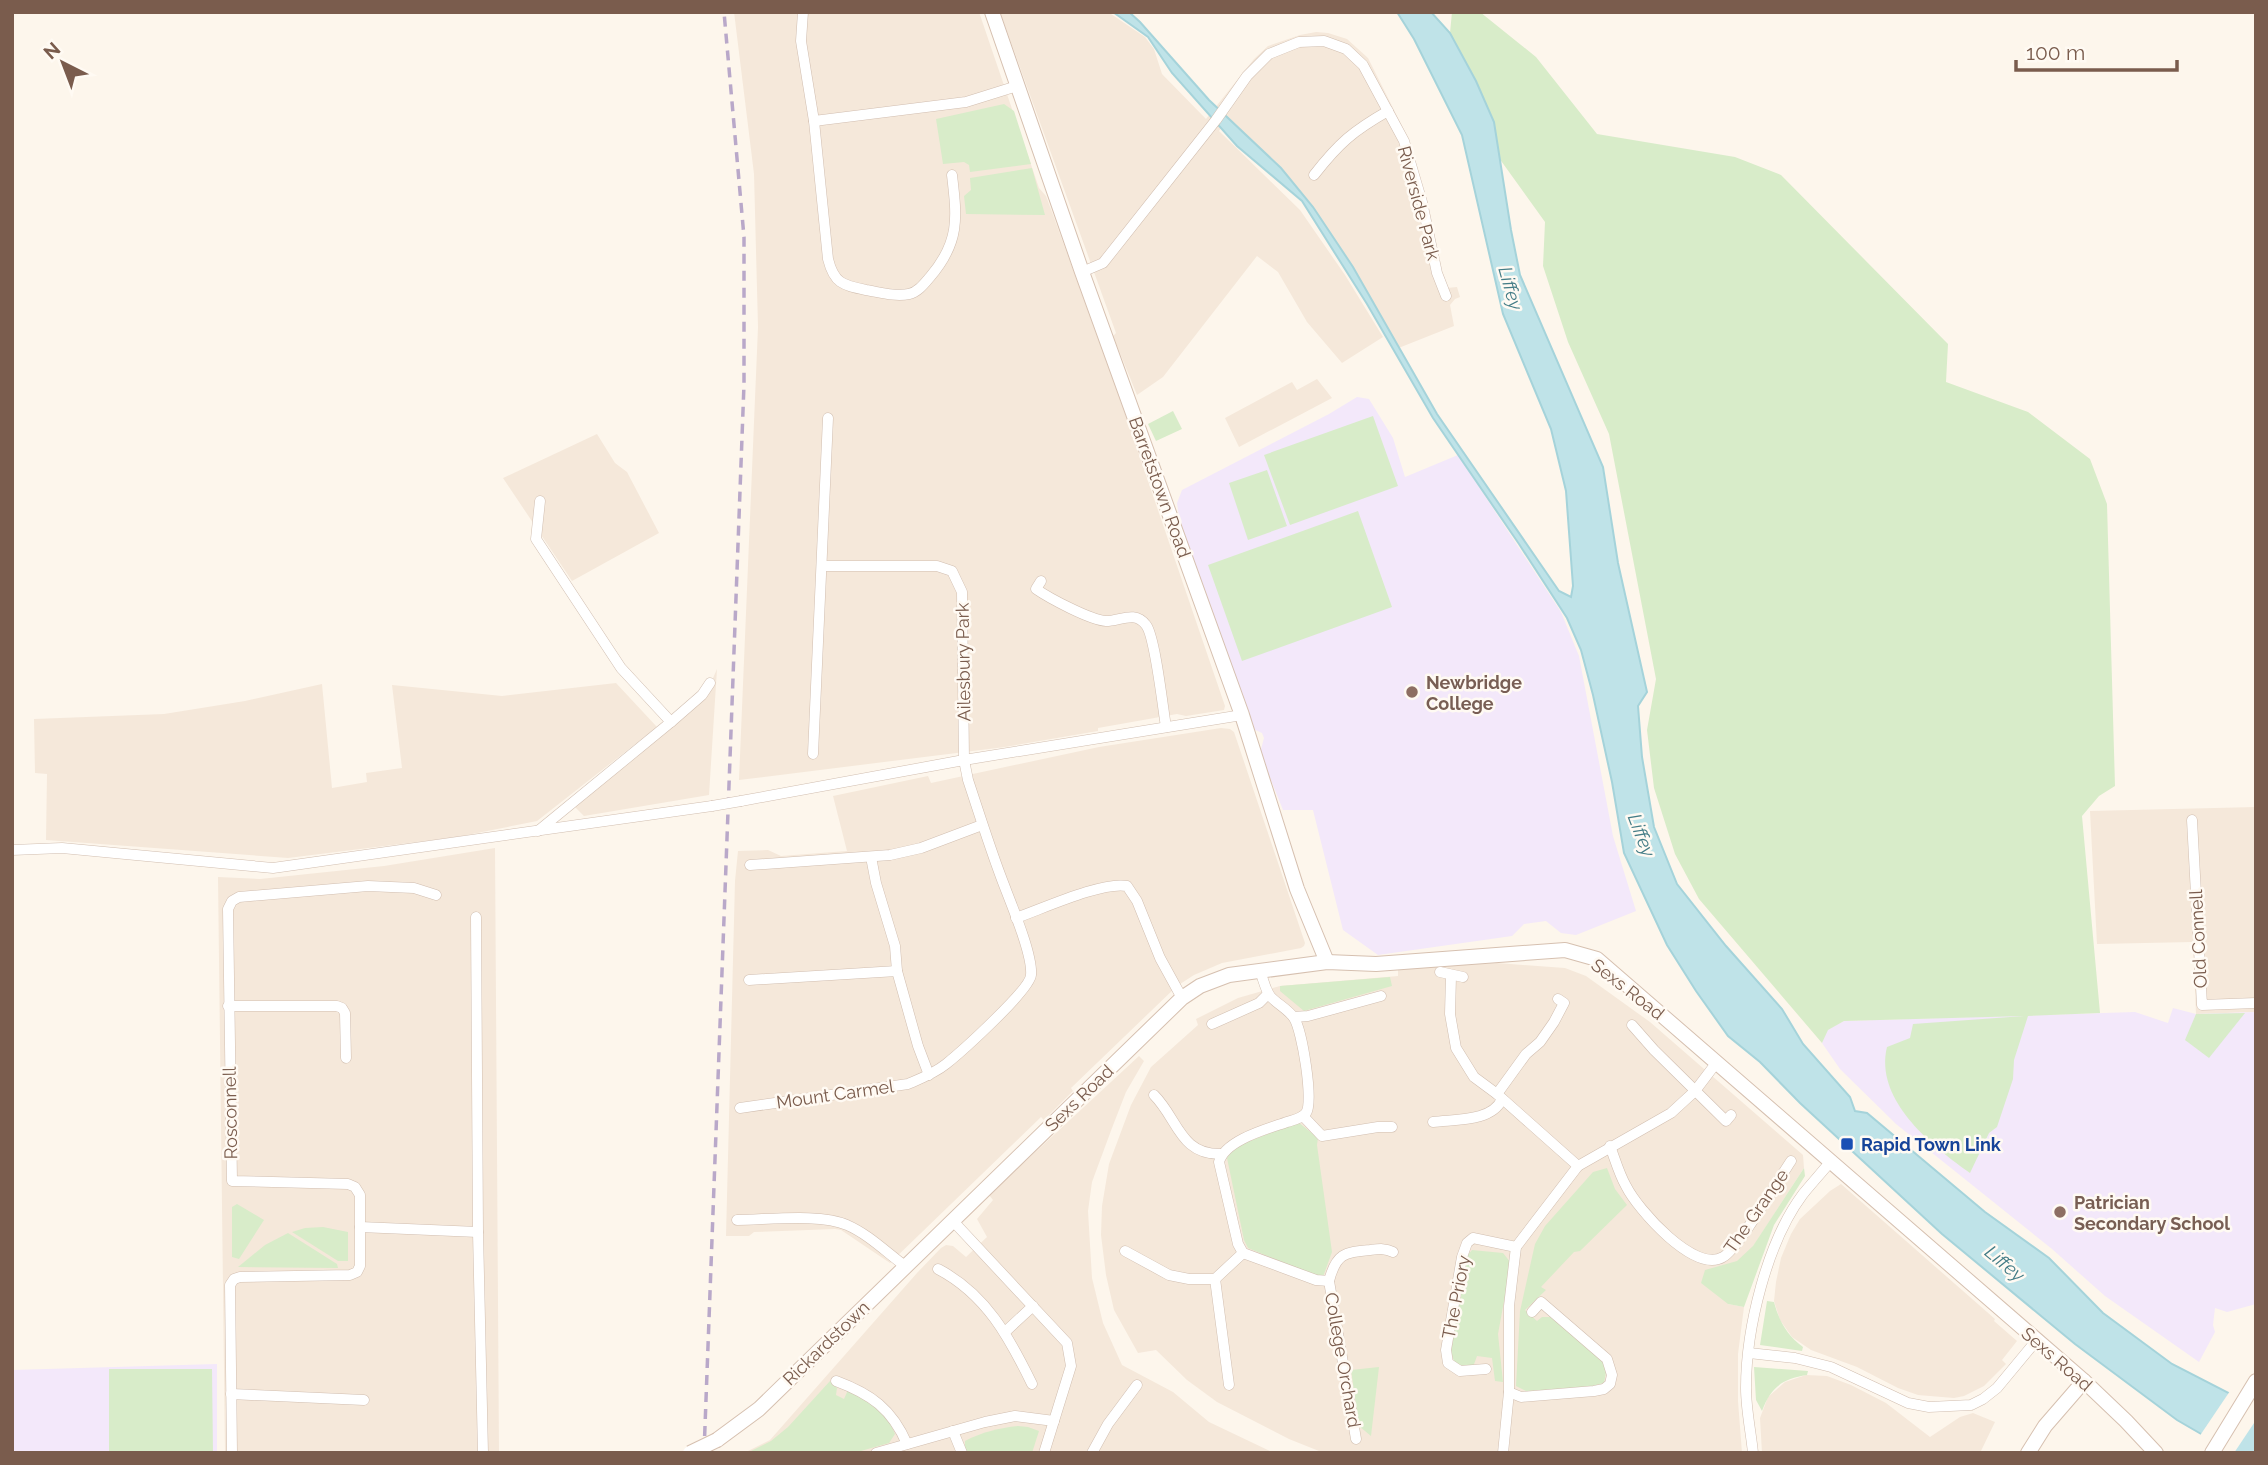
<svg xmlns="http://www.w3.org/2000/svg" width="2268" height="1465" viewBox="0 0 2268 1465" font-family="Raleway,sans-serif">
	<rect width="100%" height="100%" fill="#fdf6ec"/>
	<g fill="#f5e8da">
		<path d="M734,12H979L1039,188L1046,196L1052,212L1121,402L1225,706L1224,710L1186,716L1177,714L1098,728V731L1005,747L739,780L758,327L754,174Z"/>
		<path d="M1000,12H1108L1145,37L1154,49L1162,74L1206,119L1254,59L1268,46L1300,35L1316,32L1328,33L1347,39L1368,58L1405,132L1413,157L1440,273L1447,288L1457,287L1460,297L1455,299L1450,305L1454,326L1396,349L1310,207L1224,123L1219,131L1300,210L1345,275L1383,337L1342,363L1307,322L1278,272L1257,256L1163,377L1137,395L1113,336L1116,333Z"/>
		<path d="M1317,379L1332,398L1239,447L1225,418L1292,382L1297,390Z"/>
		<path d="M597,434L615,463L627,472L659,533L572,581L503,478Z"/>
		<path d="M717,669L709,795L584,816L573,805L707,692Z"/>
		<path d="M616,683L657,727L537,821L457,837L288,858L46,840L47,774L35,773L34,719L164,714L245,701L322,684L332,788L367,782L366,773L402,768L392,685L502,696Z"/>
		<path d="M1221,728L1230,729L1234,732L1305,943L1304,946L1301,948L1222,963L1194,975L1177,986L1071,1088L1073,1091L1044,1120L1041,1117L890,1263L841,1230L835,1229L754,1232L749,1236H726L735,881L738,851L768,850L781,856L847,851L833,796L928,776L931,783L1099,747Z"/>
		<path d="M2256,807V1012L2196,1014L2193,942L2097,944L2090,811Z"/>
		<path d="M495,848L499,1453H225L218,877L260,879L384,866Z"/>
		<path d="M1497,963L1565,968L1586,976L1650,1022L1803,1155L1804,1168L1743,1262L1728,1304L1744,1307L1738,1354V1401L1742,1453H1324L1289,1439L1217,1402L1187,1380L1156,1350L1138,1353L1114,1310L1106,1275L1101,1235L1102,1206L1109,1164L1131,1105L1151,1067L1198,1025L1196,1019L1238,998L1280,986L1398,976V968Z"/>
		<path d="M1139,1056L1144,1061L1126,1092L1112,1128L1092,1182L1088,1211L1092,1278L1103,1323L1122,1365L1173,1392L1209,1422L1274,1453H744L770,1440L917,1273L941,1248L946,1245L953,1246L966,1257L987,1237L977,1219L993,1200L989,1195Z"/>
		<path d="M1841,1184L1995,1319L1994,1321L2017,1341L2002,1360L2006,1364L1984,1386L1964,1396L1954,1398L1918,1395L1898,1388L1857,1367L1811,1350L1792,1337L1780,1320L1774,1301L1776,1282L1781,1258L1791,1234L1800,1219L1830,1191Z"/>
		<path d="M1806,1375L1827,1376L1851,1385L1886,1403L1930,1437L1960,1417L1973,1413L1995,1422L1980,1453H1762L1760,1418L1768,1397L1785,1382Z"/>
	</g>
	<g fill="#f3e8fa">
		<path d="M1357,397L1369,399L1393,438L1405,477L1458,455L1561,612L1579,656L1613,836L1636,911L1576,935L1561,933L1546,921L1524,924L1512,936L1378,955L1343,930L1313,810H1283L1260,753L1264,738L1262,733L1251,728L1179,517L1177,503L1182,490L1329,414Z"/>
		<path d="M2173,1008L2196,1014L2256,1012V1304L2227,1312L2215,1308L2213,1325L2215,1332L2199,1362L2105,1296L2052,1249L1896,1124L1840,1069L1822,1043L1827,1030L1844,1021L2135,1012L2168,1023Z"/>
		<path d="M217,1364V1453H12V1370Z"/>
	</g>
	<g fill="#d8ecc9">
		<path d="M1452,12H1480L1536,57L1597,134L1735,157L1781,175L1948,344L1946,382L2028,412L2090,459L2107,504L2115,786L2099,796L2082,816L2100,1013L2028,1016L2014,1060L2013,1079L1997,1127L1989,1133L1970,1173C1932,1146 1874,1100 1887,1047L1910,1038L1913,1024L2024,1016L1844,1021L1828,1030L1822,1043L1699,899L1675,854L1654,788L1647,730L1656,679L1609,434L1568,342L1543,266L1545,222L1499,158L1494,122L1476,80L1450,33Z"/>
		<path d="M1004,104L1014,111L1031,164L970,172L969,165L964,162L943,164L936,119Z"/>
		<path d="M1032,168L1045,215L966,214L964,196L971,190L970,178Z"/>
		<path d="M1173,411L1182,429L1156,441L1148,424Z"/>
		<path d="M1373,416L1398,486L1290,525L1264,455Z"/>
		<path d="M1267,470L1287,526L1248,540L1229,483Z"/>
		<path d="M1358,511L1392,607L1242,661L1208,565Z"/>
		<path d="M1390,977L1392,986L1304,1011L1280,991V986Z"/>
		<path d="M2245,1013L2209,1058L2185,1040L2196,1014Z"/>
		<path d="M1298,1122L1318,1138L1317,1145L1332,1252L1323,1277L1316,1276L1248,1248L1244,1240L1227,1158L1235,1147Z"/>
		<path d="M1607,1168L1615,1189L1627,1205L1580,1251L1574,1252L1541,1287L1546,1290L1525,1310L1537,1321L1542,1317H1553L1603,1361L1606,1372L1604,1383L1588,1387L1526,1391L1516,1386L1520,1311L1535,1244L1545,1226L1593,1172Z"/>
		<path d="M1804,1168L1805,1176L1774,1225L1744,1307L1728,1304L1701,1283L1705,1270L1737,1261L1753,1246Z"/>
		<path d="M237,1204L264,1220L239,1259L232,1257V1207Z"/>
		<path d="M323,1227L348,1232V1261H338L292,1232L305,1228Z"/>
		<path d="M288,1233L337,1264L338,1268L238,1267L265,1245Z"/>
		<path d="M1472,1250L1503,1253L1511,1263L1498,1334L1503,1382L1495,1381L1492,1358L1477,1356L1473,1367L1458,1366L1453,1359L1451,1351L1467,1256Z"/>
		<path d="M1767,1301L1774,1302C1779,1321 1787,1335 1803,1347L1802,1351L1760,1345Z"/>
		<path d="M1379,1367L1371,1436L1359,1426L1351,1370Z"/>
		<path d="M1754,1367L1808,1371L1807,1375C1782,1379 1771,1387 1762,1411L1756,1400Z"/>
		<path d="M109,1369H212L213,1453H109Z"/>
		<path d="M830,1381L837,1388L836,1395L844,1399L848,1390C866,1391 890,1418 895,1434L889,1443L854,1453H747L771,1441L788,1427Z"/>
		<path d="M1018,1426L1028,1427L1039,1431L1032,1453L965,1451V1441C982,1432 999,1428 1018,1426Z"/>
	</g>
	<path fill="#bfe3e8" stroke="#a5d3da" stroke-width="2" d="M1113,12H1129L1140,22L1209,100L1281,168L1313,207L1353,267L1437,414L1559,591L1571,597L1573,586L1566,491L1551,429L1503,314L1462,135L1414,39L1397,12H1431L1450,33L1476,81L1494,122L1511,230L1520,275L1603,467L1618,563L1647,692L1638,706L1642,757L1654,827L1677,884L1726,946L1782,1009L1803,1044L1850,1097L1855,1111L1867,1113L1985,1212L2049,1258L2103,1313L2172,1364L2256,1407V1453H2234L2177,1420L2075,1344L1942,1234L1800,1103L1760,1062L1728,1036L1696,991L1667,945L1624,853L1612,782L1593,695L1581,650L1567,618L1519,544L1433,418L1367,304L1302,201L1237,146L1172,73L1148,37Z"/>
	<path fill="#fdf6ec" d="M2230,1391L2256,1403V1420L2234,1453H2227L2199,1437Z"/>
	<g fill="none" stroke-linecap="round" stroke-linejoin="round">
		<g stroke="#d1beb0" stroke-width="11">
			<g id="street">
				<path d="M803,12L801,41L814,121L828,259C834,283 842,285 866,290C879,292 895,297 909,294C918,292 924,284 930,277C960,242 957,218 952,175"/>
				<path d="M814,121L966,102L1017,86"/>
				<path d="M1314,175C1339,143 1353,131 1388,111"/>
				<path d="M1082,272L1103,263L1216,120L1247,76L1269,54L1299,42L1324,41L1346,49L1363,65L1404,141L1422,202L1437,273L1446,296"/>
				<path d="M540,501L536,539L621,668L671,722L702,695L710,683"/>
				<path d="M1041,581L1036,589C1049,598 1090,620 1106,621C1120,621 1135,610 1146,625C1155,636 1163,709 1166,727"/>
				<path d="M813,754L828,418"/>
				<path d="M741,801L964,760L1242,715"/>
				<path d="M2192,820L2202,1005L2256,1003"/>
				<path d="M538,831L671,722"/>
				<path d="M12,850L62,848L273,868L712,806"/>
				<path d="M871,857L876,883L895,946L897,971L918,1046L929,1075"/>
				<path d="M750,865L890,855L921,848L982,825"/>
				<path d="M476,917L478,1232L483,1453"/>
				<path d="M1016,918C1042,909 1103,881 1127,886L1137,901L1160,958L1182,998"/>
				<path d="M1440,972L1463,977"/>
				<path d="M1451,976L1450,1014L1456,1048L1474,1077L1497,1094L1578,1166"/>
				<path d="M749,980L897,971"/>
				<path d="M228,1006H337L342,1008L345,1013L346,1058"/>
				<path d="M1294,1017L1308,1016L1381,996"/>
				<path d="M1212,1024L1259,1003L1268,994"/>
				<path d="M1632,1025L1654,1050L1726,1121L1731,1115"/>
				<path d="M1497,1094L1526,1054L1540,1042L1554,1022L1564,1003L1558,999"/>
				<path d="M1154,1095C1178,1119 1180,1155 1221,1154"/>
				<path d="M740,1108L908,1084C922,1078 935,1073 946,1064C961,1052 1030,990 1031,975C1033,954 1009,899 1001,877C989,845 979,813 968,780L964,760L962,592L952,571L937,566H823"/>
				<path d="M1303,1116L1322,1136L1378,1127H1392"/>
				<path d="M1433,1122C1455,1119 1492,1122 1502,1099"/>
				<path d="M1610,1146C1615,1159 1619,1174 1626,1186C1638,1210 1695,1274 1723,1257C1739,1248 1778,1180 1791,1161"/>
				<path d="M737,1220C766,1220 821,1213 847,1225C868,1234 886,1252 905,1266"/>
				<path d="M952,1220L1067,1343L1071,1366L1044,1453"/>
				<path d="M360,1227L478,1232"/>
				<path d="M1125,1251L1169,1275L1189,1279H1215L1243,1253L1238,1244L1219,1162C1225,1140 1267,1129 1287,1122C1293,1120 1301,1119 1306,1113C1314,1102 1302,1030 1294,1018C1288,1009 1277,1004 1270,996C1265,989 1263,978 1260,971"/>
				<path d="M1243,1253L1316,1280L1329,1281"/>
				<path d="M938,1269C986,1294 1009,1337 1032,1384"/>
				<path d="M1215,1279L1229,1385"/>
				<path d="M1005,1332L1033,1306"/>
				<path d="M1749,1353L1795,1358L1831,1367L1908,1403L1929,1407L1971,1405L1983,1399L1997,1388L2036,1341"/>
				<path d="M1486,1369L1460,1371L1448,1363L1446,1350L1462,1257L1467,1243L1473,1238L1516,1247"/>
				<path d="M836,1381C871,1394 892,1409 907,1444"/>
				<path d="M1509,1392L1521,1397L1594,1391L1604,1389L1610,1384L1612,1375L1607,1359L1541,1302L1532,1312"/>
				<path d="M231,1394L364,1400"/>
				<path d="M953,1431L962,1453"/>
				<path d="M1356,1439L1329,1281C1336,1254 1344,1252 1370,1250C1379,1249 1385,1248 1393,1252"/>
				<path d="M232,1453L230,1285L234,1279L240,1277L350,1275L357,1272L360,1266V1195L355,1187L348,1184L232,1181L228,909L232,901L239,897L368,886L414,888L436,895"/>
				<path d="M876,1453L985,1422L1015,1416L1054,1421"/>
				<path d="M1092,1453L1108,1424L1137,1385"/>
				<path d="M1503,1453L1509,1392V1306L1516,1247L1578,1166L1671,1113L1695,1091L1717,1062"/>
				<path d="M1753,1453C1751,1432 1746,1410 1746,1388C1746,1328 1767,1242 1803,1194C1812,1183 1822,1172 1831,1161"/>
			</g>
		</g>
		<g stroke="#d6c0b0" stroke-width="16">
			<g id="secondary">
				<path d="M992,12L1082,272L1242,715L1297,889L1327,962"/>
				<path d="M717,1440L759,1409L1182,998L1200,986L1229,975L1327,962L1376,964L1565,950L1597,959L2084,1381L2126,1421L2156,1453"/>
				<path d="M2028,1453L2045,1426L2084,1381"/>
				<path d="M2212,1453L2256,1381"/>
			</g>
		</g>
		<use href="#street" stroke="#fff" stroke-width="10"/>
		<use href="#secondary" stroke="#fff" stroke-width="14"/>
		<path stroke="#b9a8c9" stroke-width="3.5" stroke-dasharray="10 7" stroke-linecap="butt" d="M704,1453L744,384V237L724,12"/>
		<g stroke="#d1beb0" stroke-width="11" stroke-linecap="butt">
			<path id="street-bridge" d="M712,806L741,801"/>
		</g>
		<g stroke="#d6c0b0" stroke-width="16" stroke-linecap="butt">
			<path id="secondary-bridge" d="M690,1453L717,1440"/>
		</g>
		<use href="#street-bridge" stroke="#fff" stroke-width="10"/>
		<use href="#secondary-bridge" stroke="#fff" stroke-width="14"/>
	</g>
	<g fill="#8d6e63" stroke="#fffaf3" stroke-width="2.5">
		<circle cx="1412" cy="692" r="7"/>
		<circle cx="2060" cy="1212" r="7"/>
	</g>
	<rect fill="#1a4fb4" stroke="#fffaf3" stroke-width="2.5" x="1840" y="1137" width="14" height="14" rx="3.5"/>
	<g text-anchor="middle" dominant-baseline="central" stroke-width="5" stroke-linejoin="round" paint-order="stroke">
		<g font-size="18" fill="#7a5c4d" stroke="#fffaf3">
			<text transform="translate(1419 203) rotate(75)">Riverside Park</text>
			<text transform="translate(1160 487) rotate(70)">Barretstown Road</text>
			<text transform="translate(963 662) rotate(-91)">Ailesbury Park</text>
			<text transform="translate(2198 939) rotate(-93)">Old Connell</text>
			<text transform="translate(1628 989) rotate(38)">Sexs Road</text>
			<text transform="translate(835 1094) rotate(-8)">Mount Carmel</text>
			<text transform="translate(1079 1098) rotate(-44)">Sexs Road</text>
			<text transform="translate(230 1113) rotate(-91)">Rosconnell</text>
			<text transform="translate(1756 1211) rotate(-55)">The Grange</text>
			<text transform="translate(1456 1297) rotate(-79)">The Priory</text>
			<text transform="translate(826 1343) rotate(-44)">Rickardstown</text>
			<text transform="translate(2057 1359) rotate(41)">Sexs Road</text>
			<text transform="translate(1343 1360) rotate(80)">College Orchard</text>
		</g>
		<g font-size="18" font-weight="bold" fill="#785e54" stroke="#fffaf3" text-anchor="start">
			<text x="1426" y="682">Newbridge<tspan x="1426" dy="21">College</tspan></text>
			<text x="2074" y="1202">Patrician<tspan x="2074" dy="21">Secondary School</tspan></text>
		</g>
		<g font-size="18" font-weight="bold" fill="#164399" stroke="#fffaf3" text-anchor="start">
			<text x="1861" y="1144">Rapid Town Link</text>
		</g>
		<g font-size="19" font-style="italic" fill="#437c86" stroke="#fffaf3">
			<text transform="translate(1511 288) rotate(74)">Liffey</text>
			<text transform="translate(1642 835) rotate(69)">Liffey</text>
			<text transform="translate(2005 1263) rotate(40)">Liffey</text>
		</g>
	</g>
	<rect width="2268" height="1465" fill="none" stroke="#7a5c4d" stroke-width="28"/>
	<g transform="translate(63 63) rotate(318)" stroke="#fffaf3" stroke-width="5" paint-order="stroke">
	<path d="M0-5L12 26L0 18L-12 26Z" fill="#7a5c4d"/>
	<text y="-10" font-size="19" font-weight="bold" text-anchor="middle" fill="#7a5c4d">N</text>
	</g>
	<path d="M2016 60v10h161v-10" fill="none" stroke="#7a5c4d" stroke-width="3.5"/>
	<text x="2026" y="60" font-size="21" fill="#7a5c4d" stroke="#fffaf3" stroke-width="5" paint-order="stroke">100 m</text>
</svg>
